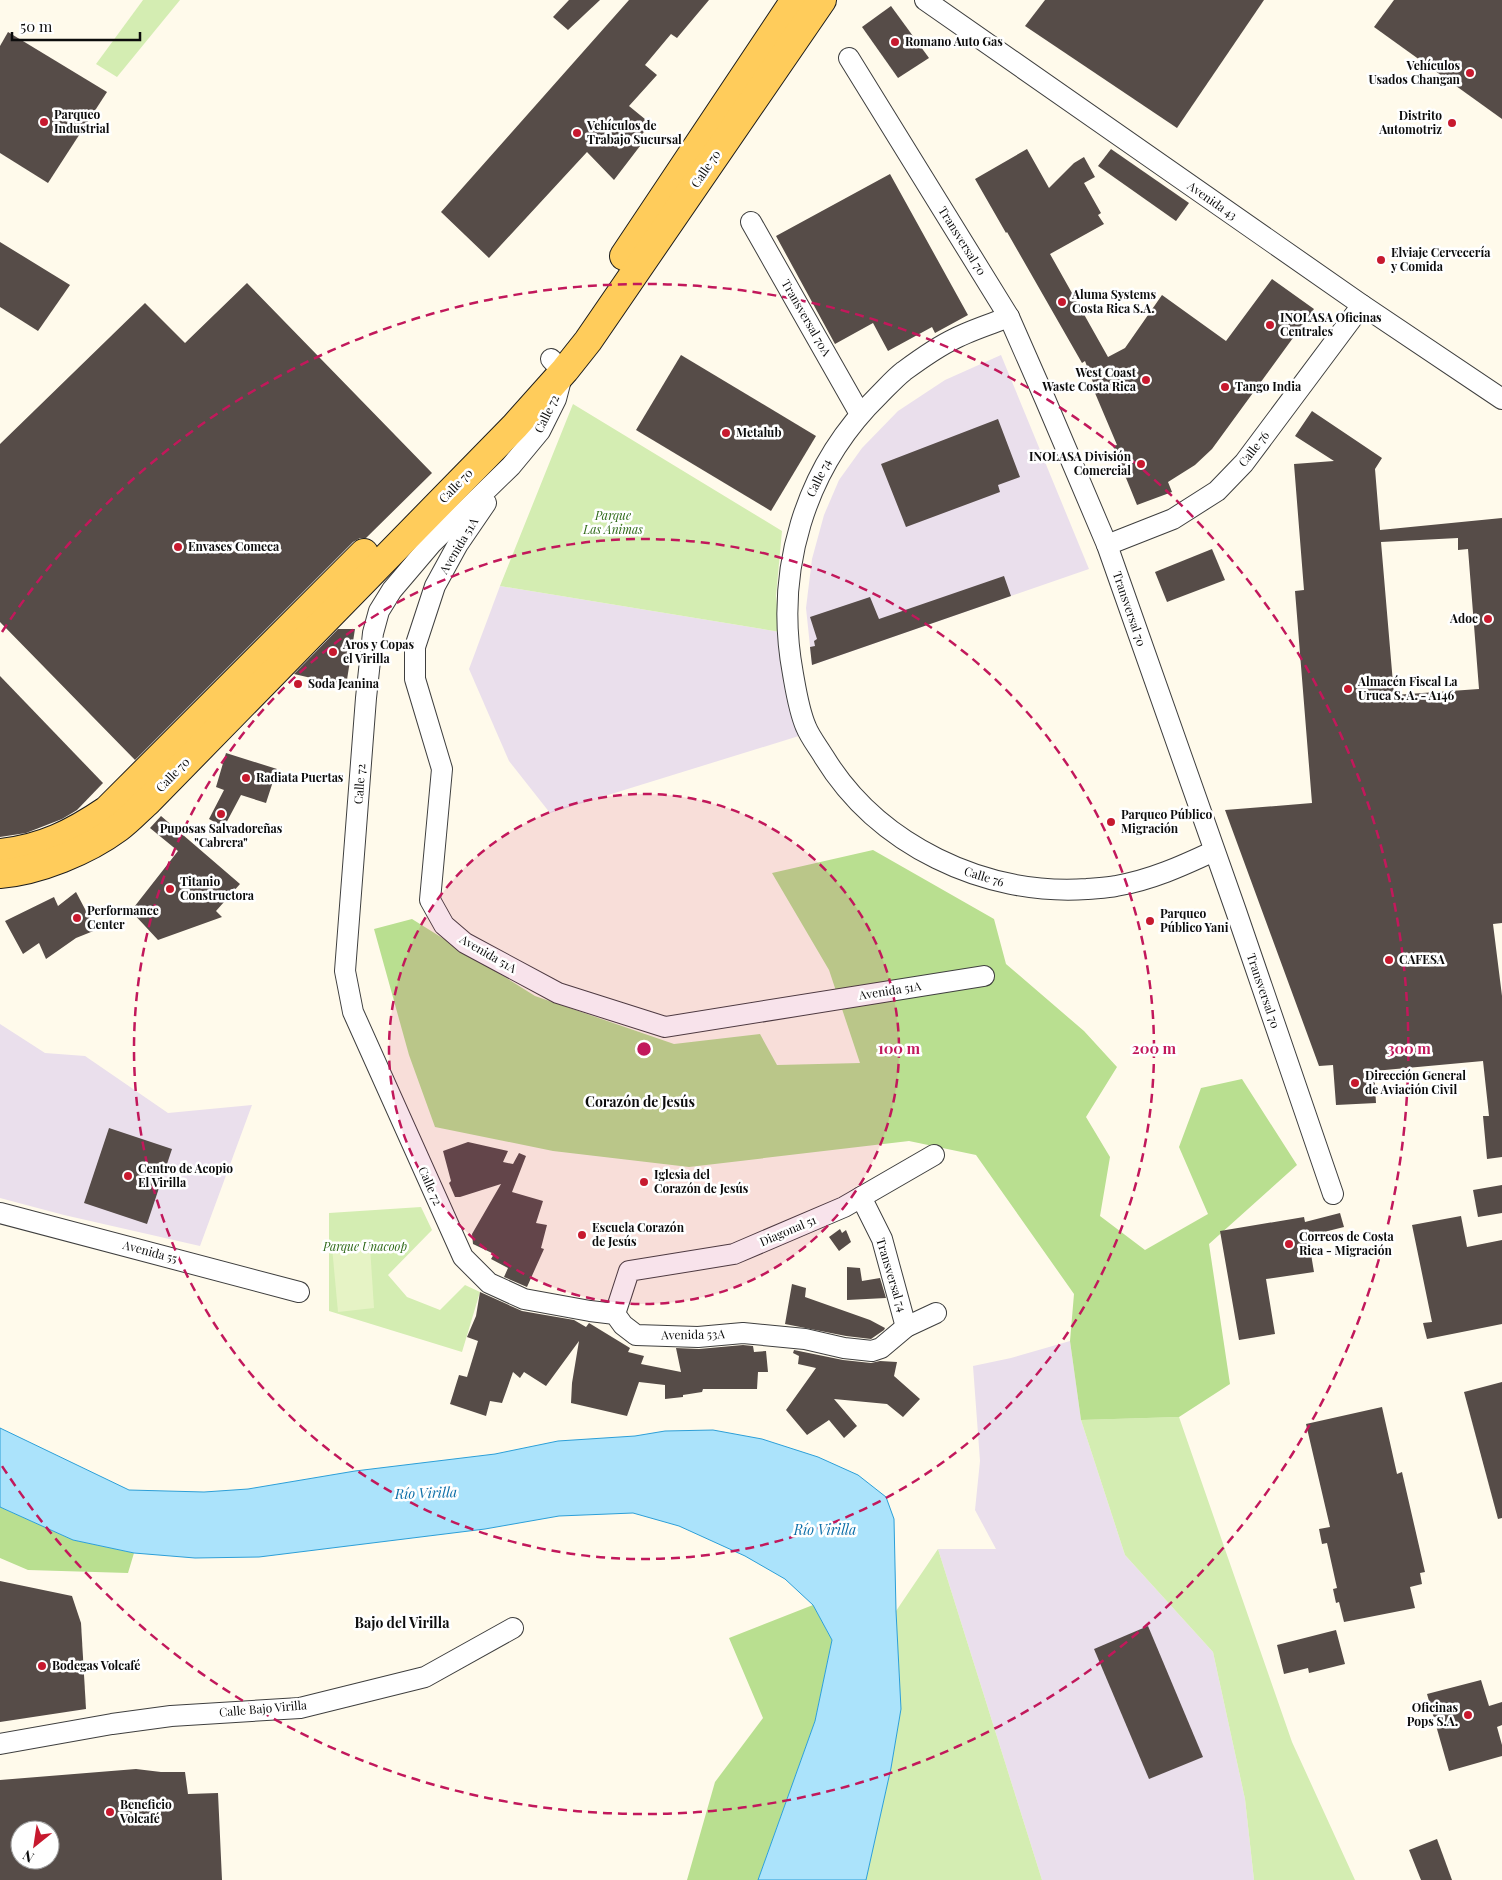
<svg xmlns="http://www.w3.org/2000/svg" width="1502" height="1880" viewBox="0 0 1502 1880" font-family="'Playfair Display',serif">
  <style>
    .industrial { fill: #eadfec }
    .green { fill: #d4edb2 }
    .forest { fill: #b9df90 }
    .pitch { fill: #e6f3c5 }
    .water { fill: #abe3fb; stroke: #2c9fd8 }
    .building { fill: #564c48; fill-rule: evenodd }
    .lines { fill: none; stroke-linecap: round; stroke-linejoin: round }
    .minor-casing { stroke: #3f3f3f; stroke-width: 22 }
    .primary-casing { stroke: #1d1d1d; stroke-width: 30 }
    .minor { stroke: #fff; stroke-width: 20 }
    .primary { stroke: #ffcc5b; stroke-width: 28 }
    .ring { fill: none; stroke: #c2185b; stroke-width: 2.5; stroke-dasharray: 9 6 }
    .poi-dot { fill: #c7192e; stroke: #fff; stroke-width: 2 }
    .labels { text-anchor: middle; stroke-width: 5; stroke-linejoin: round; paint-order: stroke }
    .poi-label { font-size: 12px; font-weight: bold; fill: #0c0c0c; stroke: #fff; text-anchor: start }
    .street-label { font-size: 12px; fill: #0c0c0c; stroke: #fff }
    .park-label { font-size: 12px; font-style: italic; fill: #2e6918; stroke: #fff }
    .neighbourhood-label { font-size: 14px; font-weight: bold; fill: #0c0c0c; stroke: #fff }
    .water-label { font-size: 14px; font-style: italic; fill: #0c6ea8; stroke: #fff }
    .centre { fill: #c2185b; stroke: #fff; stroke-width: 2.5 }
    .ring-label { font-size: 15px; text-anchor: middle; font-weight: bold; fill: #c2185b; stroke: #fff; stroke-width: 5; stroke-linejoin: round; paint-order: stroke }
  </style>
  <rect width="100%" height="100%" fill="#fffaeb"/>
  <g class="industrial">
    <path d="M1001 355 1089 569 812 665 806 608 812 559 824 515 839 480 862 448 898 411 945 380Z"/>
    <path d="M500 586 780 632 802 735 550 813 509 761 469 669Z"/>
    <path d="M0 1024 45 1053 85 1056 168 1113 252 1105 200 1246 64 1215 0 1198Z"/>
    <path d="M1070 1341 1081 1420 1125 1555 1213 1652 1245 1799 1254 1880H1042L938 1549H996L975 1510 980 1461 973 1366 1011 1358Z"/>
  </g>
  <g class="green">
    <path d="M143 0H180L117 77 96 64Z"/>
    <path d="M573 404 782 531 776 596 780 632 500 586Z"/>
    <path d="M421 1207 432 1230 388 1275 407 1297 440 1310 465 1285 480 1292 462 1352 329 1311V1213Z"/>
    <path d="M1179 1417 1292 1742 1355 1880H1254L1245 1799 1213 1652 1125 1555 1081 1420Z"/>
    <path d="M938 1549 1042 1880H866L891 1768 901 1709 896 1611Z"/>
  </g>
  <g class="forest">
    <path d="M873 850 994 919 1006 964 1084 1031 1117 1067 1086 1117 1110 1157 1100 1216 1145 1250 1208 1214 1179 1147 1201 1088 1242 1079 1297 1165 1209 1244 1230 1384 1179 1417 1081 1420 1070 1341 1074 1294 976 1155 909 1141 689 1167 553 1151 435 1127 409 1055 374 929 412 919 535 996 674 1044 760 1034 777 1065 860 1063 829 970 772 873Z"/>
    <path d="M0 1507 73 1540 134 1553 128 1573 28 1570 0 1558Z"/>
    <path d="M813 1605 832 1640 815 1721 758 1880H687L715 1782 763 1718 729 1638Z"/>
  </g>
  <path class="pitch" d="M332 1247H370L374 1308 338 1312Z"/>
  <path class="water" d="M0 1428 129 1490 204 1492 248 1489 355 1471 495 1454 558 1441 635 1436 665 1431 713 1430 762 1439 818 1457 858 1475 886 1497 894 1519 896 1611 901 1709 891 1768 866 1880H758L815 1721 832 1640 813 1605 785 1579 745 1556 679 1526 633 1513 559 1516 485 1529 259 1557 195 1558 134 1553 73 1540 0 1507Z"/>
  <g class="building">
    <path d="M569 0H600L568 30 553 17Z"/>
    <path d="M629 0H709L677 38 671 34 645 65 657 75 629 106 651 124 635 142 640 146 614 180 587 152 489 258 441 212Z"/>
    <path d="M1045 0H1264L1177 128 1025 26Z"/>
    <path d="M1394 0H1502V119L1374 27Z"/>
    <path d="M891 6 929 58 898 78 862 27Z"/>
    <path d="M8 32 107 92 48 183 0 153V46Z"/>
    <path d="M1027 149 1049 188 1074 163 1084 157 1095 177 1084 183 1101 213 1098 215 1104 224 1050 254 1108 357 1125 348 1162 295 1226 341 1272 279 1314 309 1212 449 1195 465 1168 482 1172 492 1137 505 1113 446 1117 445 1095 393H1097L1085 361 1082 363 1007 232 1006 233 975 179Z"/>
    <path d="M1111 149 1189 203 1176 221 1098 166Z"/>
    <path d="M890 174 968 315 935 333 932 327 888 351 873 323 835 344 776 236Z"/>
    <path d="M0 242 70 285 38 331 0 307Z"/>
    <path d="M247 283 432 473 366 538H360L353 542 135 760 0 622V444L145 303 185 343Z"/>
    <path d="M681 355 816 436 771 511 636 430Z"/>
    <path d="M1312 411 1382 458 1375 469 1380 530 1502 518V923L1493 924 1502 996V1157L1487 1159 1483 1116H1489L1483 1061 1374 1071 1376 1103 1336 1105 1333 1065 1319 1066 1225 810 1312 803 1295 591 1304 590 1294 464 1334 461 1295 436ZM1458 538V550L1468 549 1479 689 1394 695 1381 542Z"/>
    <path d="M998 419 1020 477 998 485 1000 492 906 527 881 464Z"/>
    <path d="M1212 549 1225 580 1167 602 1155 572Z"/>
    <path d="M1004 576 1011 596 812 665 810 647 815 646 814 641 817 639 810 617 870 597 879 619Z"/>
    <path d="M338 629H355L346 686 294 674Z"/>
    <path d="M0 676 103 783 77 810 62 819 26 833 0 837Z"/>
    <path d="M226 753 277 769 266 803 241 795 224 827 209 819 224 790 216 787Z"/>
    <path d="M161 816 240 884 216 911 222 917 158 940 131 911 178 851 150 828Z"/>
    <path d="M76 892 96 930 76 938 46 959 39 943 23 954 5 921 54 897 58 906Z"/>
    <path d="M109 1128 172 1149 147 1224 84 1203Z"/>
    <path d="M468 1142 508 1151 503 1162 513 1164 519 1153 526 1156 512 1192 543 1201 536 1223 547 1225 541 1248 544 1249 527 1287 504 1277 508 1268 491 1259 494 1254 473 1244 472 1234 501 1184 460 1197H455L449 1183 451 1181 443 1151Z"/>
    <path d="M1502 1185V1213L1478 1217 1473 1190Z"/>
    <path d="M1340 1213 1344 1227 1308 1236 1314 1272 1266 1279 1275 1334 1239 1340 1220 1231 1304 1217 1305 1222Z"/>
    <path d="M1461 1216 1467 1247 1502 1240V1324L1427 1339 1423 1323 1432 1322 1412 1225Z"/>
    <path d="M840 1229 842 1233 846 1230 851 1242 839 1251 829 1237Z"/>
    <path d="M847 1267 860 1268 862 1281 880 1278 886 1298 847 1300Z"/>
    <path d="M792 1284 806 1288 805 1297 870 1320 885 1328 884 1330 871 1339 846 1336 785 1324Z"/>
    <path d="M480 1292 522 1311 574 1320 586 1327 589 1323 630 1348 628 1352 644 1356 641 1364 681 1372 676 1348 699 1349 743 1345 753 1346 754 1352 766 1351 768 1372H758L757 1389H703L702 1392 683 1395V1397L665 1399V1385L639 1382 627 1416 571 1403 572 1383 579 1341 546 1386 524 1372 520 1378 513 1372 502 1403 490 1401 486 1416 450 1404 459 1375 467 1377 478 1341 467 1337 476 1316Z"/>
    <path d="M794 1350 843 1360 871 1363 880 1361 897 1362 894 1376 920 1399 903 1417 887 1404 834 1399 857 1426 844 1438 829 1420 807 1435 786 1410 816 1368 798 1364 799 1356 793 1353Z"/>
    <path d="M1502 1382V1518L1498 1519 1464 1392Z"/>
    <path d="M1382 1407 1397 1474 1402 1472 1425 1572 1420 1573 1422 1584 1410 1587 1415 1608 1344 1622 1339 1602 1336 1603 1333 1589 1337 1588 1327 1543 1322 1544 1319 1529 1330 1527 1306 1424Z"/>
    <path d="M0 1581 72 1596 81 1623 86 1709 0 1722Z"/>
    <path d="M1148 1626 1203 1757 1149 1779 1094 1649Z"/>
    <path d="M1336 1630 1345 1664 1309 1673 1308 1668 1284 1674 1277 1645Z"/>
    <path d="M1481 1680 1489 1706 1502 1702V1725L1497 1727 1502 1745V1756L1449 1771 1427 1694Z"/>
    <path d="M136 1769 161 1772H185L188 1794 218 1793 222 1880H0V1780ZM20 1830H50V1860H20Z"/>
    <path d="M1437 1839 1452 1880H1421L1409 1850Z"/>
  </g>
  <g class="lines">
    <g class="minor-casing">
      <g id="minor">
        <path d="M925 0 1362 305 1502 399"/>
        <path d="M849 58 1009 317 1045 399 1107 545 1236 911 1333 1194"/>
        <path d="M751 222 860 414"/>
        <path d="M1009 317C991 324 971 330 954 339 937 347 919 360 904 371 895 378 887 387 879 395 804 468 774 572 793 674 796 691 799 711 806 727 810 737 818 747 824 757 878 845 984 896 1087 889 1096 888 1107 888 1116 886 1151 880 1182 866 1214 851"/>
        <path d="M551 359 563 372 556 399 540 431 511 466 432 543 392 590 379 611 373 633 366 698 345 971 353 1012 463 1257 489 1283 524 1299 590 1311 615 1314 623 1325 636 1335 698 1337 743 1333 805 1339 844 1348 872 1351 881 1348 906 1327 936 1313"/>
        <path d="M486 503 458 544 435 586 415 647V679L442 769 430 900 444 925 465 943 558 993 665 1027 984 976"/>
        <path d="M1107 545 1173 519 1217 491 1244 463 1362 305"/>
        <path d="M861 1197 882 1239 906 1327"/>
        <path d="M0 1213 299 1292"/>
        <path d="M615 1314 629 1271 734 1254 844 1207 934 1155"/>
        <path d="M0 1744 112 1724 171 1716 300 1708 425 1677 513 1628"/>
      </g>
    </g>
    <g class="primary-casing">
      <g id="primary">
        <path d="M624 256 795 0"/>
        <path d="M0 853C42 849 73 833 107 810L364 553"/>
        <path d="M0 874C38 871 87 851 118 828 129 820 139 809 149 800L515 426 565 370 588 341 822 0"/>
      </g>
    </g>
    <use href="#minor" class="minor"/>
    <use href="#primary" class="primary"/>
  </g>
  <circle cx="644" cy="1049" r="255" fill="#c2185b" fill-opacity=".12"/>
  <g class="ring">
    <circle cx="644" cy="1049" r="255"/>
    <circle cx="644" cy="1049" r="510"/>
    <path d="M2 632A765 765 0 1 1 2 1466"/>
  </g>
  <g class="poi-dot">
    <circle cx="895" cy="42" r="5"/>
    <circle cx="1470" cy="73" r="5"/>
    <circle cx="44" cy="122" r="5"/>
    <circle cx="1452" cy="123" r="5"/>
    <circle cx="577" cy="133" r="5"/>
    <circle cx="1381" cy="260" r="5"/>
    <circle cx="1062" cy="302" r="5"/>
    <circle cx="1270" cy="325" r="5"/>
    <circle cx="1146" cy="380" r="5"/>
    <circle cx="1225" cy="387" r="5"/>
    <circle cx="726" cy="433" r="5"/>
    <circle cx="1141" cy="464" r="5"/>
    <circle cx="178" cy="547" r="5"/>
    <circle cx="1488" cy="619" r="5"/>
    <circle cx="333" cy="652" r="5"/>
    <circle cx="298" cy="684" r="5"/>
    <circle cx="1348" cy="689" r="5"/>
    <circle cx="246" cy="778" r="5"/>
    <circle cx="221" cy="814" r="5"/>
    <circle cx="1111" cy="822" r="5"/>
    <circle cx="170" cy="889" r="5"/>
    <circle cx="77" cy="918" r="5"/>
    <circle cx="1150" cy="921" r="5"/>
    <circle cx="1389" cy="960" r="5"/>
    <circle cx="1355" cy="1083" r="5"/>
    <circle cx="128" cy="1176" r="5"/>
    <circle cx="644" cy="1182" r="5"/>
    <circle cx="582" cy="1235" r="5"/>
    <circle cx="1289" cy="1244" r="5"/>
    <circle cx="42" cy="1666" r="5"/>
    <circle cx="1468" cy="1715" r="5"/>
    <circle cx="110" cy="1812" r="5"/>
  </g>
  <g class="labels">
    <g class="poi-label">
      <text x="905" y="46">Romano Auto Gas</text>
      <text x="1460" y="70" text-anchor="end">Vehículos<tspan x="1460" dy="14">Usados Changan</tspan></text>
      <text x="54" y="119">Parqueo<tspan x="54" dy="14">Industrial</tspan></text>
      <text x="1442" y="120" text-anchor="end">Distrito<tspan x="1442" dy="14">Automotriz</tspan></text>
      <text x="587" y="130">Vehículos de<tspan x="587" dy="14">Trabajo Sucursal</tspan></text>
      <text x="1391" y="257">Elviaje Cervecería<tspan x="1391" dy="14">y Comida</tspan></text>
      <text x="1072" y="299">Aluma Systems<tspan x="1072" dy="14">Costa Rica S.A.</tspan></text>
      <text x="1280" y="322">INOLASA Oficinas<tspan x="1280" dy="14">Centrales</tspan></text>
      <text x="1136" y="377" text-anchor="end">West Coast<tspan x="1136" dy="14">Waste Costa Rica</tspan></text>
      <text x="1235" y="391">Tango India</text>
      <text x="736" y="437">Metalub</text>
      <text x="1131" y="461" text-anchor="end">INOLASA División<tspan x="1131" dy="14">Comercial</tspan></text>
      <text x="188" y="551">Envases Comeca</text>
      <text x="1478" y="623" text-anchor="end">Adoc</text>
      <text x="343" y="649">Aros y Copas<tspan x="343" dy="14">el Virilla</tspan></text>
      <text x="1358" y="686">Almacén Fiscal La<tspan x="1358" dy="14">Uruca S. A. - A146</tspan></text>
      <text x="308" y="688">Soda Jeanina</text>
      <text x="256" y="782">Radiata Puertas</text>
      <text x="1121" y="819">Parqueo Público<tspan x="1121" dy="14">Migración</tspan></text>
      <text x="221" y="833" text-anchor="middle">Puposas Salvadoreñas<tspan x="221" dy="14">"Cabrera"</tspan></text>
      <text x="180" y="886">Titanio<tspan x="180" dy="14">Constructora</tspan></text>
      <text x="87" y="915">Performance<tspan x="87" dy="14">Center</tspan></text>
      <text x="1160" y="918">Parqueo<tspan x="1160" dy="14">Público Yani</tspan></text>
      <text x="1399" y="964">CAFESA</text>
      <text x="1365" y="1080">Dirección General<tspan x="1365" dy="14">de Aviación Civil</tspan></text>
      <text x="138" y="1173">Centro de Acopio<tspan x="138" dy="14">El Virilla</tspan></text>
      <text x="654" y="1179">Iglesia del<tspan x="654" dy="14">Corazón de Jesús</tspan></text>
      <text x="592" y="1232">Escuela Corazón<tspan x="592" dy="14">de Jesús</tspan></text>
      <text x="1299" y="1241">Correos de Costa<tspan x="1299" dy="14">Rica - Migración</tspan></text>
      <text x="52" y="1670">Bodegas Volcafé</text>
      <text x="1458" y="1712" text-anchor="end">Oficinas<tspan x="1458" dy="14">Pops S.A.</tspan></text>
      <text x="120" y="1809">Beneficio<tspan x="120" dy="14">Volcafé</tspan></text>
    </g>
    <g class="street-label">
      <text transform="translate(706 169) rotate(-56)" y="4">Calle 70</text>
      <text transform="translate(1212 201) rotate(35)" y="4">Avenida 43</text>
      <text transform="translate(962 241) rotate(58)" y="4">Transversal 70</text>
      <text transform="translate(806 318) rotate(60)" y="4">Transversal 70A</text>
      <text transform="translate(547 414) rotate(-64)" y="4">Calle 72</text>
      <text transform="translate(1254 449) rotate(-52)" y="4">Calle 76</text>
      <text transform="translate(819 478) rotate(-64)" y="4">Calle 74</text>
      <text transform="translate(456 486) rotate(-46)" y="4">Calle 70</text>
      <text transform="translate(459 546) rotate(-59)" y="4">Avenida 51A</text>
      <text transform="translate(1129 609) rotate(71)" y="4">Transversal 70</text>
      <text transform="translate(173 775) rotate(-46)" y="4">Calle 70</text>
      <text transform="translate(360 784) rotate(-86)" y="4">Calle 72</text>
      <text transform="translate(984 877) rotate(17)" y="4">Calle 76</text>
      <text transform="translate(488 954) rotate(30)" y="4">Avenida 51A</text>
      <text transform="translate(890 991) rotate(-9)" y="4">Avenida 51A</text>
      <text transform="translate(1263 991) rotate(71)" y="4">Transversal 70</text>
      <text transform="translate(430 1186) rotate(66)" y="4">Calle 72</text>
      <text transform="translate(788 1231) rotate(-23)" y="4">Diagonal 51</text>
      <text transform="translate(150 1252) rotate(15)" y="4">Avenida 55</text>
      <text transform="translate(891 1275) rotate(73)" y="4">Transversal 74</text>
      <text transform="translate(693 1335) rotate(-1)" y="4">Avenida 53A</text>
      <text transform="translate(263 1709) rotate(-5)" y="4">Calle Bajo Virilla</text>
    </g>
    <g class="park-label">
      <text x="613" y="520">Parque<tspan x="613" dy="14">Las Ánimas</tspan></text>
      <text x="365" y="1251">Parque Unacoop</text>
    </g>
    <g class="neighbourhood-label">
      <text x="640" y="1107">Corazón de Jesús</text>
      <text x="402" y="1628">Bajo del Virilla</text>
    </g>
    <g class="water-label">
      <text transform="translate(426 1493) rotate(-2)" y="5">Río Virilla</text>
      <text x="825" y="1535">Río Virilla</text>
    </g>
  </g>
  <circle cx="644" cy="1049" r="8" class="centre"/>
  <g class="ring-label">
    <text x="899" y="1054">100 m</text>
    <text x="1154" y="1054">200 m</text>
    <text x="1409" y="1054">300 m</text>
  </g>
  <g transform="translate(35 1845) rotate(210)"><circle r="24" fill="#ffffff" stroke="#9e9e9e"/>
  <path d="M0-4L9 19L0 12L-9 19Z" fill="#c7192e"/>
  <text y="-8" font-size="14" font-weight="bold" text-anchor="middle" fill="#0c0c0c">N</text>
  </g>
  <path d="M12 32v8h128v-8" fill="none" stroke="#0c0c0c" stroke-width="2.5"/>
  <text x="20" y="32" font-size="15" fill="#0c0c0c" stroke="#ffffff" stroke-width="4" paint-order="stroke">50 m</text>
</svg>
